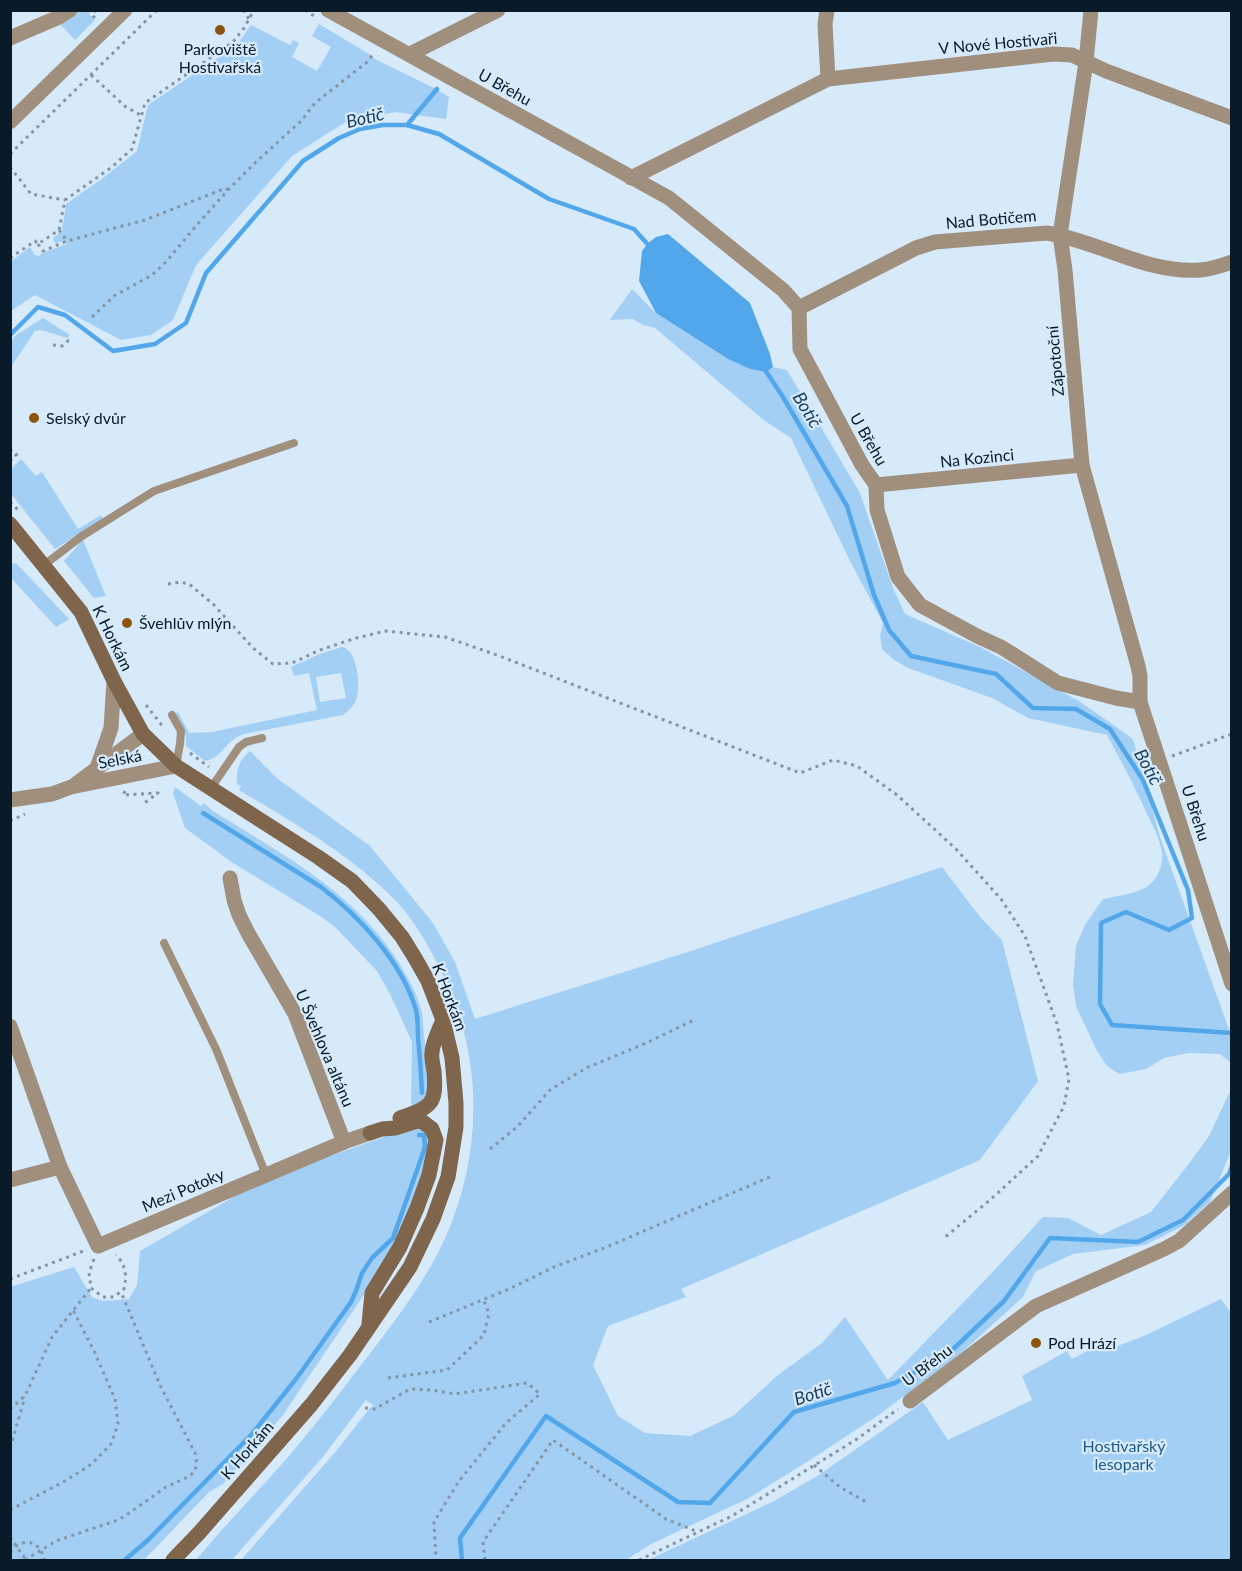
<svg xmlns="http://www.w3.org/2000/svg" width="1242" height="1571" viewBox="0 0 1242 1571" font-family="Lato,sans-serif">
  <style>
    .green { fill: #a3cff5; fill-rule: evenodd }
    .water { fill: #52a7ea }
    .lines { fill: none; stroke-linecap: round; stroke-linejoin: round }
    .stream { stroke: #52a7ea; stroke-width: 4.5 }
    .path { stroke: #8496a6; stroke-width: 3; stroke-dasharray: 3 4.5; stroke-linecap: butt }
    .lane { stroke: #a18f7e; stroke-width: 8 }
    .street { stroke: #a18f7e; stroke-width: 15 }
    .secondary { stroke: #7f654c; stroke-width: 15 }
    .poi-dot { fill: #8d540b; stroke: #d7eafa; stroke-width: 2 }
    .labels { text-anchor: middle; stroke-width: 4.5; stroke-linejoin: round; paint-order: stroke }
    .street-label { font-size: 16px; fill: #091a28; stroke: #d7eafa }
    .poi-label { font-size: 16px; fill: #091a28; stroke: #d7eafa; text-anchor: start }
    .park-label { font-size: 16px; fill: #1d5a86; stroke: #d7eafa }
    .water-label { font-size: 18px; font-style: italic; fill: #173b56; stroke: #d7eafa }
  </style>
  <rect width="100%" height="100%" fill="#d7eafa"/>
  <g class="green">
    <path d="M80 10 92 11 89 14 95 20 75 40 58 22Z"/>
    <path d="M319 24 369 54 375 59 436 89 449 97 446 119 395 112 344 123 292 156 196 265 173 320 151 335 121 340 35 295 11 311V261L30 247 35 255 39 256 42 253 67 244 65 241 55 243 53 238 62 231 66 204 103 178 137 151 148 105 237 45 251 25 290 45 293 40 299 43 292 57 317 71 331 47 312 36Z"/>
    <path d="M632 289 656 313 728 359 750 369 766 372 773 367 787 370 860 493 893 588 905 614 980 647 1079 701 1133 739 1160 837 1231 1035V1063L1220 1054 1188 1053 1164 1058 1146 1069 1119 1074 1107 1066 1097 1051 1076 1006 1073 985 1076 945 1086 923 1103 899C1117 896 1136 894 1148 886 1158 879 1163 865 1162 853 1160 839 1153 826 1147 814 1135 787 1121 761 1107 735L1028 718 992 698 908 668 894 660 882 649 880 636 883 623 851 563 791 438 765 421 655 328 643 325 633 319 610 320Z"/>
    <path d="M43 318 70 335 67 338 41 330 35 331 11 367V342L15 336Z"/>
    <path d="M21 459 36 476 42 472 78 529 101 515 103 519 55 549 11 494V469Z"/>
    <path d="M83 540 106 596 94 598 64 561Z"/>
    <path d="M16 563 69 619 56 627 11 578V564Z"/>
    <path d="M342 647C358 650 361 687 356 700 353 707 348 711 343 715L244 734C224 741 223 758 205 761L186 746V736L176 713 178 712 189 733 212 732 317 710 309 673 294 676 291 667 322 653ZM341 673 346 698 320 702 316 677Z"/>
    <path d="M250 751 278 779 370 846 433 923 455 962 475 1019 691 951 942 867 980 917 1002 940 1038 1081 980 1160 681 1289 686 1297 608 1326 593 1365 618 1416 645 1433 690 1436 733 1416 777 1376 822 1343 845 1317 888 1380 989 1276 1043 1217 1068 1218 1101 1235 1151 1212 1191 1161 1209 1136 1231 1089V1151L1210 1202 1183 1226 1145 1245 1073 1254 1036 1271 1023 1297 960 1354 880 1414 810 1460 747 1499 651 1544 626 1560H241L337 1450 370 1408 374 1406 366 1400 322 1458 232 1560H196C226 1524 258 1491 289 1456 314 1426 338 1396 361 1365 392 1325 425 1283 446 1236 477 1166 483 1083 457 1010 443 972 422 927 393 898 348 853 293 823 239 790L241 786 237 784C236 770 239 760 250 751Z"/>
    <path d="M175 787 201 806 204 803 213 811C283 855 354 891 399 963 406 975 415 989 419 1003 423 1013 423 1024 424 1035 426 1053 428 1071 430 1089L424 1101 411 1108 412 1042 391 996 377 971 335 927 320 916 233 863 185 828 173 793Z"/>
    <path d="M418 1126 431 1137 426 1168 388 1259 283 1415 223 1484 209 1492 144 1560H11L10 1287 74 1267 92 1297 103 1301 129 1299 137 1285 140 1251 251 1187 285 1172 412 1127Z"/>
    <path d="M1221 1299 1232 1314 1231 1560H648L774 1501 819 1475 923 1402 948 1440 1032 1400 1022 1376 1067 1351 1072 1359 1101 1344 1104 1351 1144 1336Z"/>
  </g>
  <path class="water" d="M668 234 750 303 770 354 773 367 766 372 750 369 728 359 656 313 639 281 642 251 647 244 656 237Z"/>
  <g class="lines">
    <g class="stream">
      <path d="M407 125 437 89"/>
      <path d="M10 335 38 307 65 315 113 351 155 344 186 323 206 273 303 161 339 138 360 129 383 125H407L439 134 549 199 634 229 651 248"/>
      <path d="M763 367 783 397 847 506 874 595 889 630 911 656 996 674 1033 708 1076 709 1110 729 1143 780 1188 890 1192 918 1169 930 1126 912 1101 923 1100 1004 1112 1025 1232 1033"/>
      <path d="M203 813 321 887C360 917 402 962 416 1010 418 1019 418 1029 418 1038 420 1056 421 1075 422 1093"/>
      <path d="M125 1560 148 1540 252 1434 296 1379 351 1302 356 1291 362 1273 372 1258 393 1238 422 1156 425 1146 424 1135H419"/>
      <path d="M462 1560 460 1538 546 1416 678 1502 710 1503 794 1412 895 1383 949 1353 1004 1301 1050 1238 1138 1242 1183 1220 1229 1174 1232 1166"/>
    </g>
    <g class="path">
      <path d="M96 10 92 15 96 19"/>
      <path d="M243 10 249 19"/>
      <path d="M305 10 314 16"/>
      <path d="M91 75 126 107 142 116"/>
      <path d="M10 154 157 10"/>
      <path d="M10 167 31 194 65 200"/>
      <path d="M59 230 67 241"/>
      <path d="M38 244 43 251 67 241 145 220 226 188 228 190"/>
      <path d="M10 258 35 241 38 244 59 230 65 200 112 167 132 149 145 103 233 42 244 28 254 10"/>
      <path d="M92 317 114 296 152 275 166 262 195 227 228 190 256 162 301 121 315 103 367 62 374 53"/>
      <path d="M53 345 62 346 69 340"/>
      <path d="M10 449 16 456"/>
      <path d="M10 461 18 453"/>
      <path d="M10 502 18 510"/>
      <path d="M168 584 180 582 189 584 214 605 253 648 273 664 292 663 320 650 356 638 386 631 445 637 497 655 800 773 833 760 857 766 897 795 956 849 1001 899 1025 936 1057 1024 1069 1079 1064 1106 1038 1156 990 1200 944 1238"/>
      <path d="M146 705 164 728"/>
      <path d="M190 753 209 767"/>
      <path d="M1172 756 1232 734"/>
      <path d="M125 791 123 795 158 793 143 804"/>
      <path d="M10 821 25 814"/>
      <path d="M490 1149 517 1127 550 1090 586 1068 644 1044 694 1020"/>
      <path d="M94 1259 89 1273 91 1288 103 1297H114L124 1289C127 1276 126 1265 116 1255"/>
      <path d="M10 1279 86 1250"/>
      <path d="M429 1322 509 1289 554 1267 609 1246 772 1176"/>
      <path d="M388 1378 447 1370 484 1335 489 1313 483 1299"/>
      <path d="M365 1408 375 1409 410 1389 432 1390 455 1394 527 1383 540 1394 506 1423 459 1481 434 1522 436 1560"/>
      <path d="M10 1409 25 1396 52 1337 91 1288"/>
      <path d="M10 1448 25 1397"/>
      <path d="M814 1465 840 1487 868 1503"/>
      <path d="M10 1510 65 1481 92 1464 111 1444 118 1424 115 1399 94 1351 73 1310"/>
      <path d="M10 1529V1532"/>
      <path d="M10 1537 26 1560"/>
      <path d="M10 1552C23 1536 41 1541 44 1560"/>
      <path d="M25 1560 56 1541 115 1521 125 1516 166 1487 190 1476 194 1472 197 1464 195 1453 160 1385 121 1292"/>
      <path d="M485 1560 483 1542 553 1440 666 1519 698 1532"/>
      <path d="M639 1560 732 1516 857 1439 898 1409"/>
      <path d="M1230 1560 1232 1558"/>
    </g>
    <g class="lane">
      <path d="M44 565 82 536 154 491 294 443"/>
      <path d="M172 715 181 731 180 744 176 766"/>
      <path d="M211 788 239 747 246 742 262 738"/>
      <path d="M164 943 216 1049 266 1175"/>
    </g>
    <g class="street">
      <path d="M328 10 669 198 783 290 799 308 800 349 862 465 876 485 877 510 898 577 920 605 977 636 1001 647 1058 683 1116 698 1140 702"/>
      <path d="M827 10 825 24 828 79"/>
      <path d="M1091 10 1086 62 1060 235 1065 270 1082 465 1138 666 1140 676V702L1232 984"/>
      <path d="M10 38 59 17 70 10"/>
      <path d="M410 54 498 10"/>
      <path d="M10 122 125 10"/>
      <path d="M631 178 828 79 1053 54 1072 55 1106 71 1232 118"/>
      <path d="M799 308 916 248 935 242 1047 233C1098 241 1147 274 1200 270 1211 269 1221 266 1232 262"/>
      <path d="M876 485 1082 465"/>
      <path d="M97 768 111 728 114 681"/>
      <path d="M76 784 143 734"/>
      <path d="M10 800 52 794 71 787 176 766"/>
      <path d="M230 878 234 900 239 915 248 933 295 1014 344 1142"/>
      <path d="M10 1026 60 1167 98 1246 344 1142 370 1133"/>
      <path d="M10 1180 60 1167"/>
      <path d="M910 1401 1036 1306 1164 1249 1179 1241 1232 1193"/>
    </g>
    <g class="secondary">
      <path d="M10 524 81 612 114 681 143 734 176 766 318 857 352 881 379 909 402 937 415 958 428 981 443 1020 452 1058 456 1103V1127L448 1177 433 1219 410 1267 350 1355 311 1405 199 1533 173 1560"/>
      <path d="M400 1118C431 1107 437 1105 434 1071 433 1065 431 1058 432 1052 433 1041 439 1030 443 1020"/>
      <path d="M369 1324 372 1293 400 1247 417 1208 429 1175 436 1140 432 1129 423 1122 417 1121 395 1128 382 1129 370 1133"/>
    </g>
  </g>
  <g class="poi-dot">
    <circle cx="220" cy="30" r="6"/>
    <circle cx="34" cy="418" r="6"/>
    <circle cx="127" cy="623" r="6"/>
    <circle cx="1036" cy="1343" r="6"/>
  </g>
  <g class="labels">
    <g class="street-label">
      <text transform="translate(998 43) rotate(-5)" y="6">V Nové Hostivaři</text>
      <text transform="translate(505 87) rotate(29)" y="6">U Břehu</text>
      <text transform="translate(991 219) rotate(-5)" y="6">Nad Botičem</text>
      <text transform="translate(1055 361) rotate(-95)" y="6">Zápotoční</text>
      <text transform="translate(869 439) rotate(60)" y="6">U Břehu</text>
      <text transform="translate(977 458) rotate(-6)" y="6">Na Kozinci</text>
      <text transform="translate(113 638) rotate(64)" y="6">K Horkám</text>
      <text transform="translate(120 759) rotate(-11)" y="6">Selská</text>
      <text transform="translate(1196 813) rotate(72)" y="6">U Břehu</text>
      <text transform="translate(450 997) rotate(69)" y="6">K Horkám</text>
      <text transform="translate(325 1048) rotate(67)" y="6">U Švehlova altánu</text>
      <text transform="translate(183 1190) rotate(-23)" y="6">Mezi Potoky</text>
      <text transform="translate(927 1365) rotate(-37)" y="6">U Břehu</text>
      <text transform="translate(247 1450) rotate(-49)" y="6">K Horkám</text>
    </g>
    <g class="poi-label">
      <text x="220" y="55" text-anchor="middle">Parkoviště<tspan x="220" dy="18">Hostivařská</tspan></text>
      <text x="46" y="424">Selský dvůr</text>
      <text x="139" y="629">Švehlův mlýn</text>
      <text x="1048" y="1349">Pod Hrází</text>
    </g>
    <g class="park-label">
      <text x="1124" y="1452">Hostivařský<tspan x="1124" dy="18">lesopark</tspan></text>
    </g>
    <g class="water-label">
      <text transform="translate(365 118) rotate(-13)" y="6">Botič</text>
      <text transform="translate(807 410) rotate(59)" y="6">Botič</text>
      <text transform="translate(1148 767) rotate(61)" y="6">Botič</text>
      <text transform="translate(813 1394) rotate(-18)" y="6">Botič</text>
    </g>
  </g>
  <rect width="1242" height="1571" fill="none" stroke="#091a28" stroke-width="24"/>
</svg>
